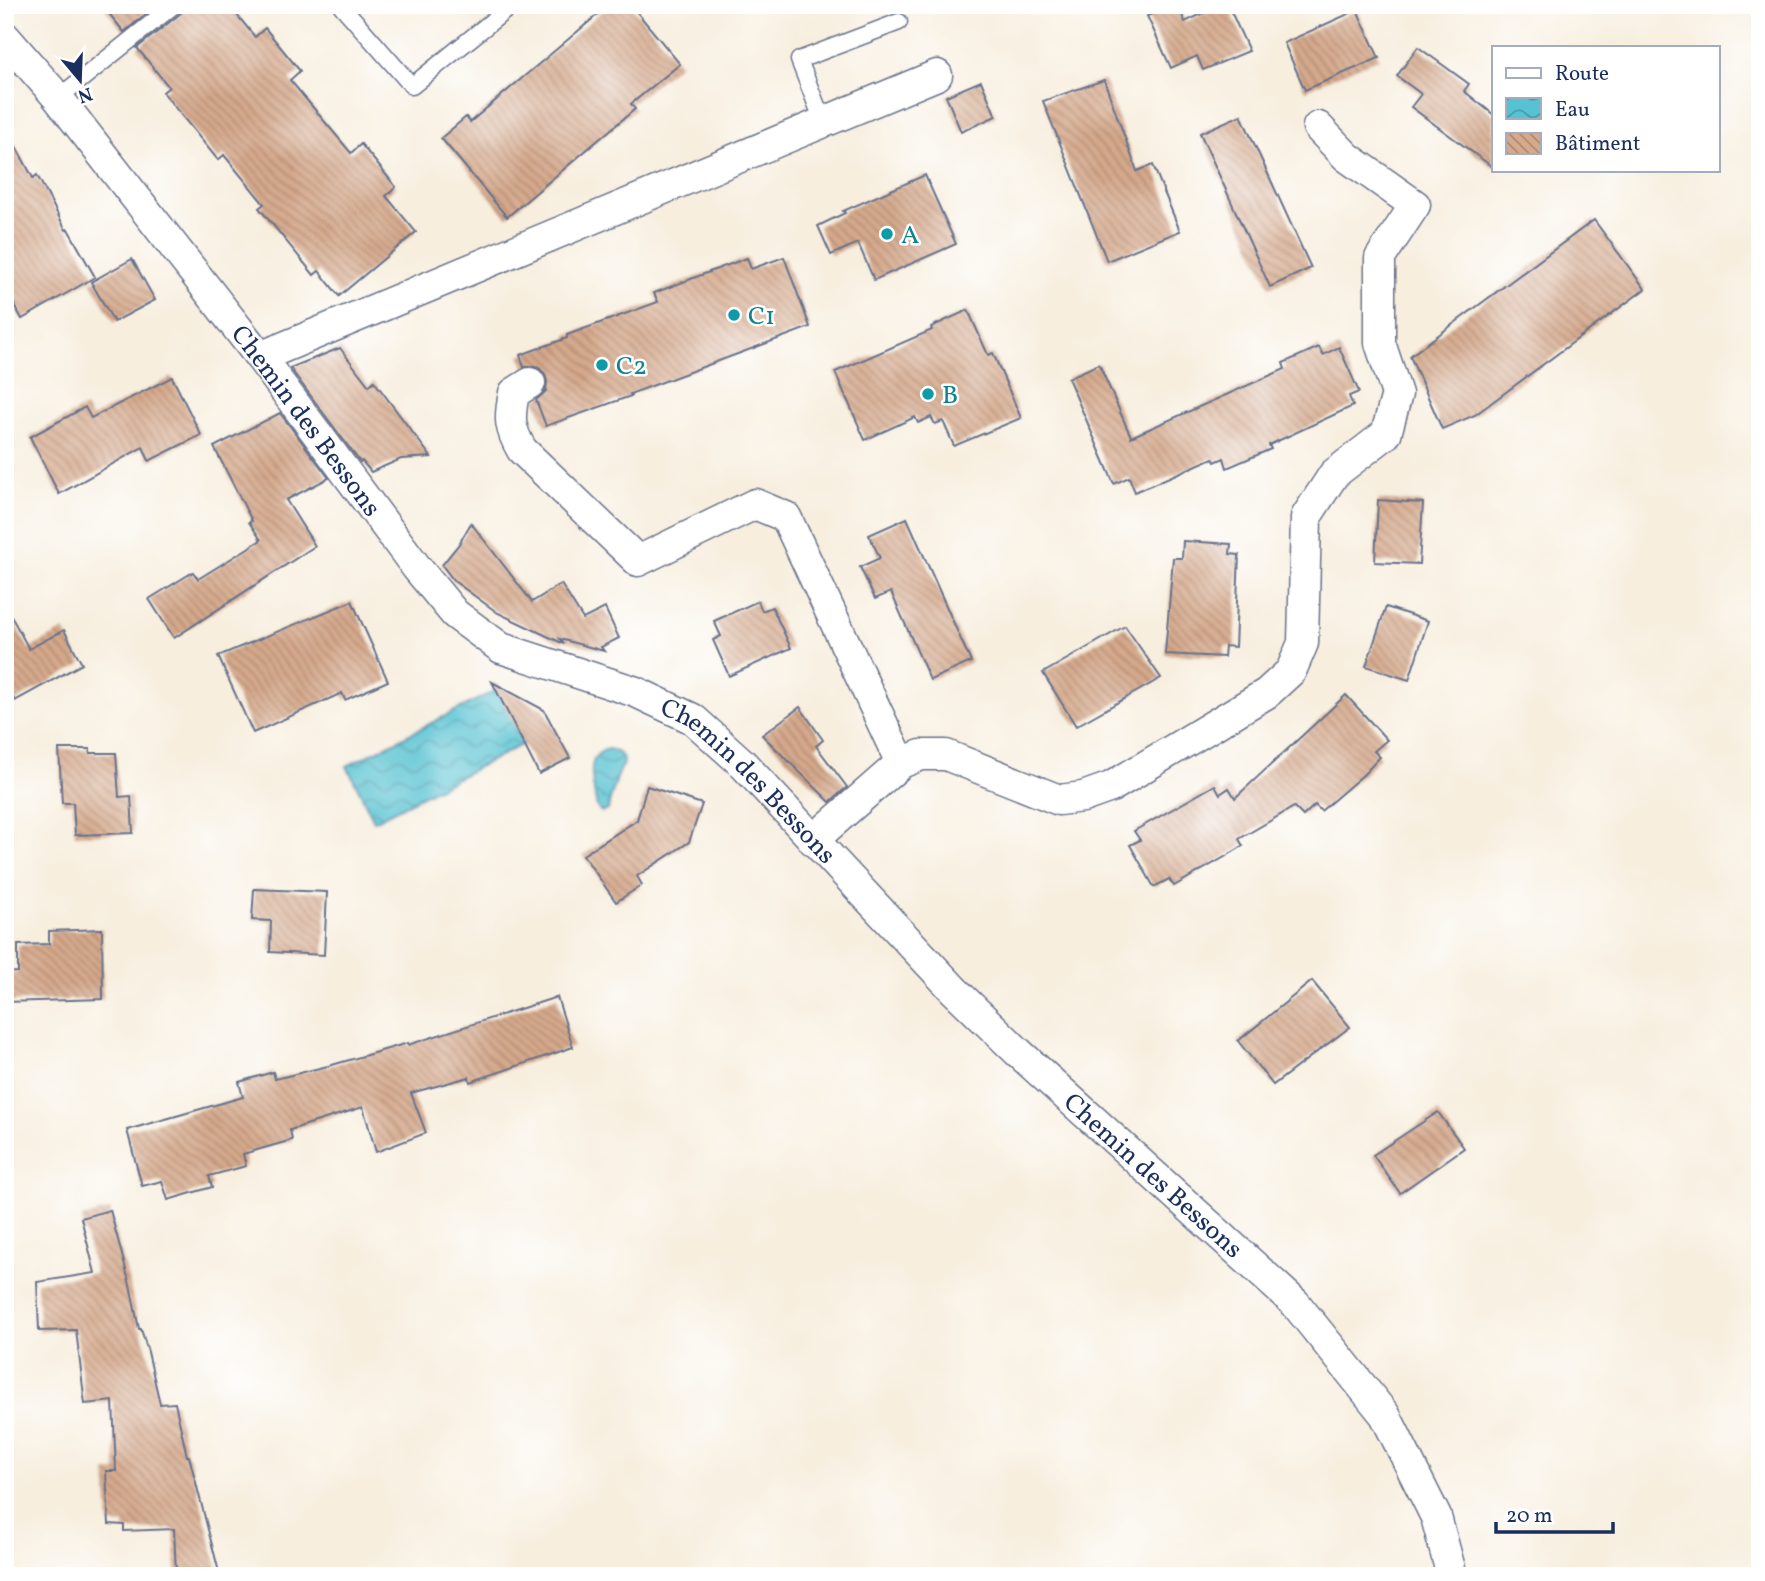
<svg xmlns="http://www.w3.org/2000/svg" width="1765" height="1581" viewBox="0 0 1765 1581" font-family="Vollkorn,serif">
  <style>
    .water { fill: url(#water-waves); stroke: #397898; stroke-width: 2 }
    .building { fill: url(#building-back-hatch) }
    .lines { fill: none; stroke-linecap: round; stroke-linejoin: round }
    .lane-casing { stroke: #68728b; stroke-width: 19 }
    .street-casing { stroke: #68728b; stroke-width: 33 }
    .lane { stroke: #fff; stroke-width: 16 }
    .street { stroke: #fff; stroke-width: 30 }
    .culture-dot { fill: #0f9aa8; stroke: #fff; stroke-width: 2.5 }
    .labels { text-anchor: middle; stroke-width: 5; stroke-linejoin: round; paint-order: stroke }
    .culture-label { font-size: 26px; fill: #0d838f; stroke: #fff; text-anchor: start }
    .street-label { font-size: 26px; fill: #1b2f5e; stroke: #fff }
  </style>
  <defs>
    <pattern id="water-waves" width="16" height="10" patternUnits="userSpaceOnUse" patternTransform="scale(1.75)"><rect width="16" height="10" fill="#57c2d1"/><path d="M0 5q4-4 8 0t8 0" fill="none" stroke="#479ead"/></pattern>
    <pattern id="building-back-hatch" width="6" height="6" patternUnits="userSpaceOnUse" patternTransform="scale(1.75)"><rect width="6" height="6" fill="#d6a98b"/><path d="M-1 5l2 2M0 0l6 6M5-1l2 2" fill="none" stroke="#ad8a75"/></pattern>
  </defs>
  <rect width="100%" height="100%" fill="#fff"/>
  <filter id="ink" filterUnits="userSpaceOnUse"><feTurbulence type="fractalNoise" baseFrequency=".0143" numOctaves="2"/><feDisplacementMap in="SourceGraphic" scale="14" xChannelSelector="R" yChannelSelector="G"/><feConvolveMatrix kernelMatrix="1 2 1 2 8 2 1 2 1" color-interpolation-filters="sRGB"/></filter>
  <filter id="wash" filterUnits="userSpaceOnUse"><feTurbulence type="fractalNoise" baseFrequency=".00686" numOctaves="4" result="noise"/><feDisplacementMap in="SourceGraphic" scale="28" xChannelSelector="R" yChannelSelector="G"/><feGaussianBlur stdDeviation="1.57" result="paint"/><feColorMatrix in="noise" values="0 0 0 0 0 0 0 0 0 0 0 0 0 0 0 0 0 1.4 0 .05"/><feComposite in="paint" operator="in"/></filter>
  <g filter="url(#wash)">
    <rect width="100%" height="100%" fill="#f7eede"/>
    <g class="water">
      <path d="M498 689 517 727 515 729 523 744 374 821 347 766Z"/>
      <path d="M609 749C633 756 620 767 616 781 613 791 609 800 608 810L602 812C595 808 597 805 595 797 592 779 585 754 609 749Z"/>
    </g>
    <g id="blocks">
      <g class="building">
        <path d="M102 5H157L124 32Z"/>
        <path d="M184 5H229L255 37 265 28 300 71 290 80 351 153 361 144 396 187 386 196 416 232 339 296 319 271 314 275 259 208 264 204 224 155 218 160 177 110 163 92 169 87 137 48 181 13Z"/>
        <path d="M609 5H631L680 64 631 104 635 109 507 217 441 138 466 117 470 122Z"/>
        <path d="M1172 5H1178L1185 22 1221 5H1228L1249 51 1203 70 1197 56 1171 68 1147 16Z"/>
        <path d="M1357 10 1379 58 1305 90 1284 43Z"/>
        <path d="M1418 47 1469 84 1464 91 1494 115V168L1411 107 1421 94 1397 76Z"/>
        <path d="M1104 80 1137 171 1153 165 1180 231 1107 261 1043 101Z"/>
        <path d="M981 81 996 116 961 132 946 96Z"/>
        <path d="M1241 115 1311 268 1270 287 1200 133Z"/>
        <path d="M5 126 33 178 37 175 66 230 68 229 95 277 22 319 5 288Z"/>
        <path d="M925 175 956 244 874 280 858 243 831 255 818 226 845 213 843 211Z"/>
        <path d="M1594 220 1645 289 1475 415 1442 429 1410 356Z"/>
        <path d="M784 257 810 327 630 394 631 396 546 426 536 400 546 391 547 382 545 374 538 367H524L520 355 567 338V335L658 302 654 293 717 269 747 258 751 269Z"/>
        <path d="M132 259 155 300 114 322 91 282Z"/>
        <path d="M968 310 988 355 993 353 1021 418 954 446 943 421 935 424 931 417 918 423 915 417 865 440 835 372 932 330 931 327Z"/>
        <path d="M1319 347 1323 355 1339 347 1359 392 1349 396 1353 406 1269 445 1271 449 1227 468 1224 458 1215 462 1213 458 1135 492 1129 477 1114 484 1068 378 1099 364 1131 437 1285 369 1283 363Z"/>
        <path d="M340 348 369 386 374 381 431 457 401 459 371 472 362 461 360 462 290 368Z"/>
        <path d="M172 377 201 435 149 461 143 447 59 494 30 437 85 407 91 418Z"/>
        <path d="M280 413 329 478 286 500 315 546 174 638 149 599 193 572 198 579 261 540 249 522 252 521 214 447Z"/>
        <path d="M1378 500 1423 503 1419 564 1375 562Z"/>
        <path d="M907 518 971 662 930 680 891 592 875 599 860 567 880 558 869 535Z"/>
        <path d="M471 523 532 602 561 584 583 619 605 608 619 638 601 647 604 651 560 639 564 644 498 613 454 581 442 565 459 544Z"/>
        <path d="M1183 541 1231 544 1230 554 1239 555 1235 647 1225 646 1224 657 1165 654 1173 558H1182Z"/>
        <path d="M352 601 388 681 345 700 342 693 253 733 218 656Z"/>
        <path d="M758 601 762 611 772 607 791 648 729 676 713 640 721 636 714 621Z"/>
        <path d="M5 605 29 649 64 630 82 664 15 701 5 683Z"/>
        <path d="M1386 607 1428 621 1409 680 1366 666Z"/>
        <path d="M1125 626 1161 678 1076 726 1043 673Z"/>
        <path d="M492 682 544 710 570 758 539 774Z"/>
        <path d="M1346 695 1387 740 1374 751 1380 757 1364 774 1321 811 1315 805 1303 816 1294 807 1239 839 1243 846 1223 858 1174 886 1169 879 1154 887 1130 845 1140 840 1134 831 1215 785 1220 794 1229 788 1235 798Z"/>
        <path d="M800 707 823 740 816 746 847 787 830 802 762 735Z"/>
        <path d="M59 749H90V753H116L119 797 131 796 133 833 75 835 73 803H62Z"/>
        <path d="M647 786 702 804 689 842 637 876 642 885 616 902 583 855 637 820Z"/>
        <path d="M254 889 327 892 324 955 270 952 271 921 252 920Z"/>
        <path d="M102 929 103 999 5 1002V973L18 972V945L49 944V931Z"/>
        <path d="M1312 981 1350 1027 1273 1085 1238 1041Z"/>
        <path d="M557 997 573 1047 470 1082 469 1077 411 1093 426 1133 376 1152 363 1107 290 1130 292 1140 243 1154 246 1166 209 1176 212 1187 168 1200 162 1181 142 1186 127 1130 243 1097 239 1082 273 1072 275 1079 332 1065 408 1043V1045Z"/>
        <path d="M1438 1112 1464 1148 1400 1193 1373 1155Z"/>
        <path d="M110 1210 130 1285 139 1329H141L148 1352 160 1404 175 1403 187 1456H189L219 1572 176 1573 174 1529 124 1531V1525L109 1524 106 1471H116L113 1401 85 1404 76 1330 39 1331 37 1282 95 1273 81 1218Z"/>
      </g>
    </g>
  </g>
  <g filter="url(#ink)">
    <use href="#blocks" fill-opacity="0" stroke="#68728b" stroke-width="2"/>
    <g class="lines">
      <g class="lane-casing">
        <g id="lane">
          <path d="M341 5 412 86 512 5"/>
          <path d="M58 98 174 5"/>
          <path d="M824 124 799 60 899 22"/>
        </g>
      </g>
      <g class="street-casing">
        <g id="street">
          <path id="s1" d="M5 37 58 98 260 357 417 568 455 614 501 648 636 692 693 719 742 763 954 990 1018 1052 1295 1303 1385 1415 1436 1517 1452 1576"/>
          <path d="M260 357 937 75"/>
          <path d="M530 383 514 393C509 418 509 428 522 450L638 561 755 504 786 517 901 763"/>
          <path d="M813 840 901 763 921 755H946L1059 800 1083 797 1111 787 1267 693 1291 671 1303 643 1306 517 1334 474 1386 434 1397 394 1380 343V258L1415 205 1347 157 1318 127"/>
        </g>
      </g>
      <use href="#lane" class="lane"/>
      <use href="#street" class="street"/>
    </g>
  </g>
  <g class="culture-dot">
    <circle cx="887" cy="234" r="7"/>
    <circle cx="734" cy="315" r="7"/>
    <circle cx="602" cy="365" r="7"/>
    <circle cx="928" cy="394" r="7"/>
  </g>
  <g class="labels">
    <g class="culture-label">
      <text x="901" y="243">A</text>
      <text x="748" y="324">C1</text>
      <text x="616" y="374">C2</text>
      <text x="942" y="403">B</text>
    </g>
    <g class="street-label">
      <text dy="9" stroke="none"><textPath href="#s1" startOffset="488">Chemin des Bessons</textPath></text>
      <text dy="9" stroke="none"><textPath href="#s1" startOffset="1076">Chemin des Bessons</textPath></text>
      <text dy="9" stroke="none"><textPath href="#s1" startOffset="1643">Chemin des Bessons</textPath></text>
    </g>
  </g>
  <rect width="1765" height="1581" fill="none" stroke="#fff" stroke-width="28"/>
  <rect x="1492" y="46" width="228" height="126" fill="#ffffff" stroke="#a4acbf" stroke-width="2"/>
  <rect x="1506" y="68" width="35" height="10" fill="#ffffff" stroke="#a4acbf" stroke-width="2"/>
  <text x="1555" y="80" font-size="21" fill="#1b2f5e">Route</text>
  <rect x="1506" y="98" width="35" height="21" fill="url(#water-waves)" stroke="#a4acbf" stroke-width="2"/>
  <text x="1555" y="116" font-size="21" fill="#1b2f5e">Eau</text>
  <rect x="1506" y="133" width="35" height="21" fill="url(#building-back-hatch)" stroke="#a4acbf" stroke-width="2"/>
  <text x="1555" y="150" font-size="21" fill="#1b2f5e">Bâtiment</text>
  <g transform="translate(80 80) rotate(161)" stroke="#ffffff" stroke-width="5" paint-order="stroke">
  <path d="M0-5L12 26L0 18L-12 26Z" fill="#1b2f5e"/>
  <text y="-10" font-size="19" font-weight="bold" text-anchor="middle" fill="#1b2f5e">N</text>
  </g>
  <path d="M1496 1522v10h117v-10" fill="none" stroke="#1b2f5e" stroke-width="3.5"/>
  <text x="1506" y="1522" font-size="21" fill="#1b2f5e" stroke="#ffffff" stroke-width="5" paint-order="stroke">20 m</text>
</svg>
